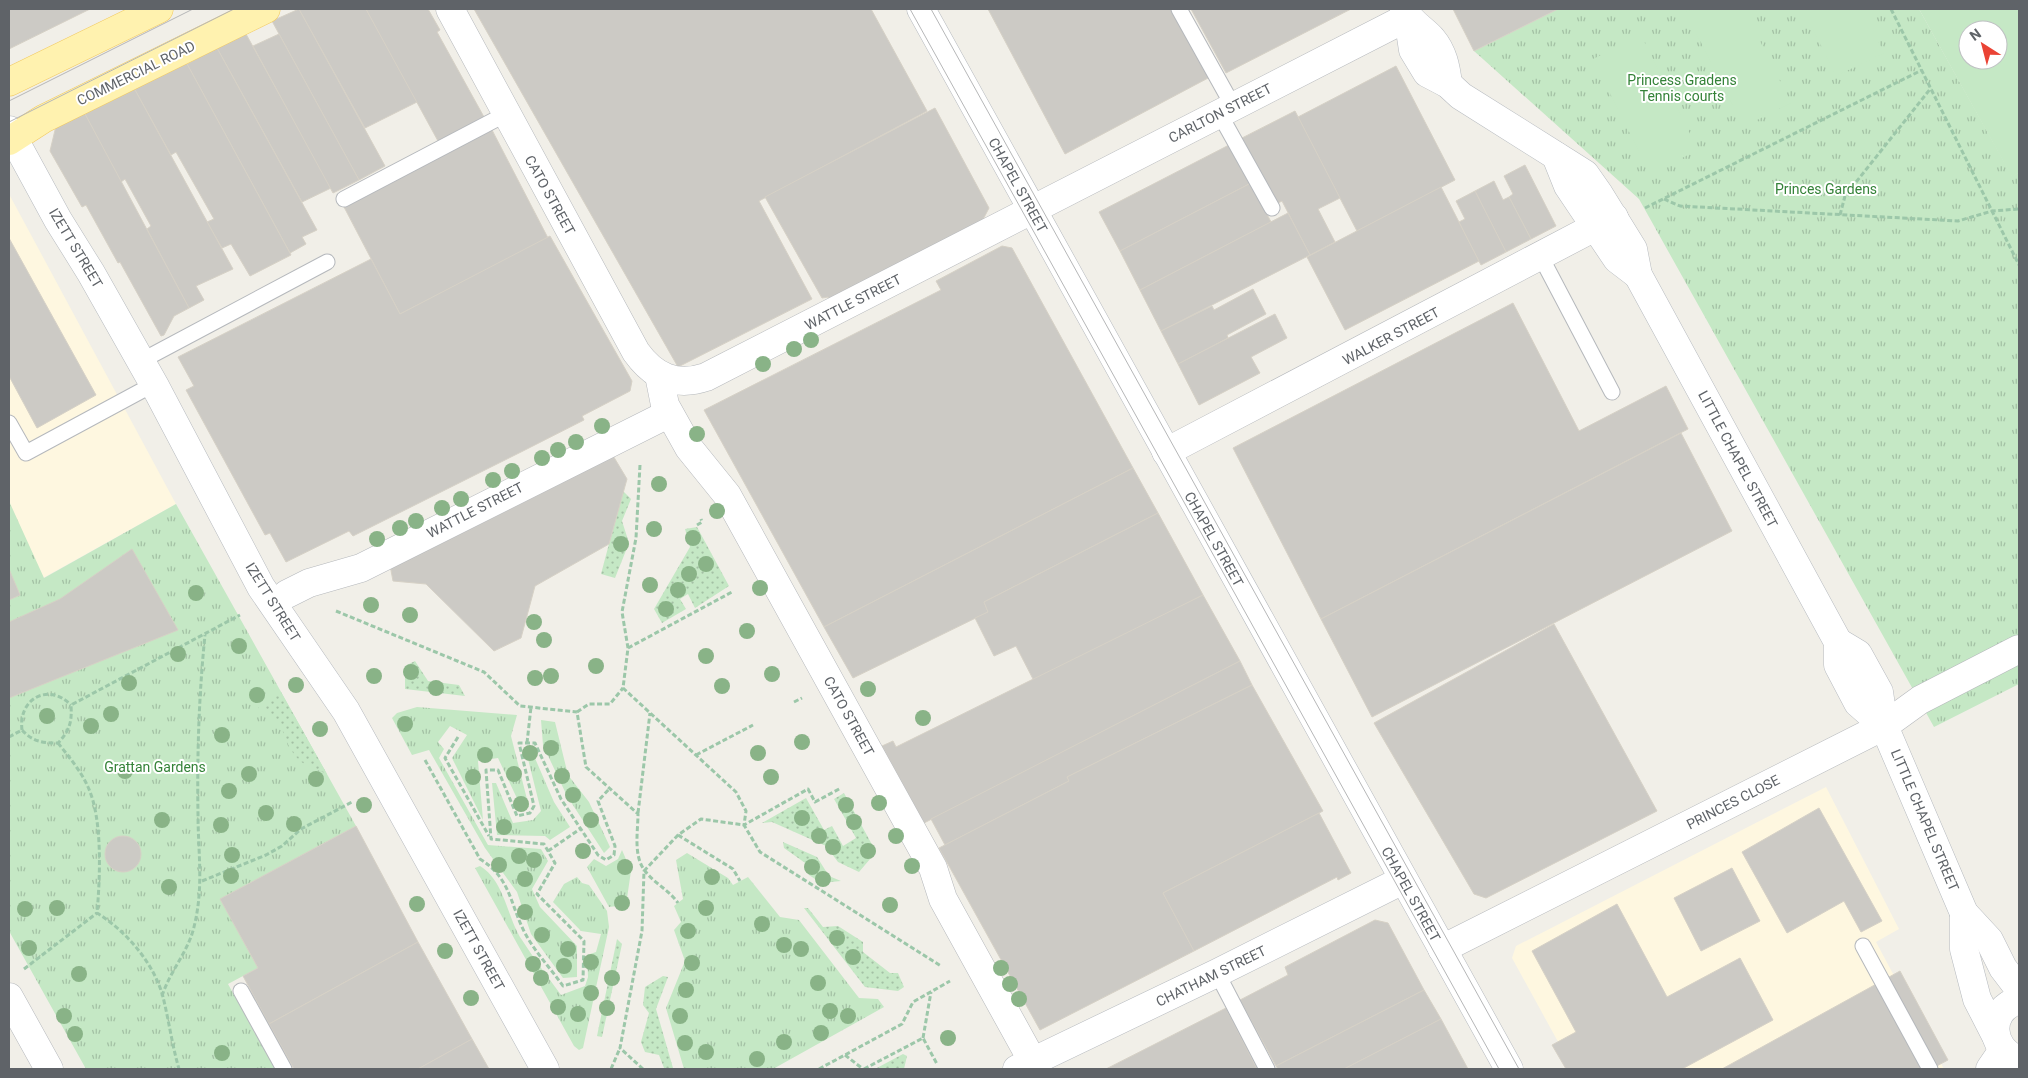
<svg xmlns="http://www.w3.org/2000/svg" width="2028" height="1078" viewBox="0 0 2028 1078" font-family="Roboto,sans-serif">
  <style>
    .commercial { fill: #fef7e0 }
    .grass { fill: url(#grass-tufts) }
    .garden { fill: url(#garden-dots) }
    .pitch { fill: #c5e8c5; fill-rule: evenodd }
    .building { fill: #cccac5; stroke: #d6d1c6 }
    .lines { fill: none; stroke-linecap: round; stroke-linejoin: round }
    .lane-casing { stroke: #b5b8bc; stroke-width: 17 }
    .street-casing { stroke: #b5b8bc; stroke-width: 29 }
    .secondary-casing { stroke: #b6babf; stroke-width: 29 }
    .primary-casing { stroke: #f2c960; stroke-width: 29 }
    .path { stroke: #9cc7a9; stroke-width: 3; stroke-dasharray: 5 2.5; stroke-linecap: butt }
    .lane { stroke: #fff; stroke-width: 15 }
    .street { stroke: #fff; stroke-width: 28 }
    .secondary { stroke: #fff; stroke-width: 28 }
    .primary { stroke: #fff2af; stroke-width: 28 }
    .tram { stroke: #b6b7b8; stroke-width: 1 }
    .tree { fill: #89b387 }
    .labels { text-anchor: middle; stroke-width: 4; stroke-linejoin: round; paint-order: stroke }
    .street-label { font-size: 14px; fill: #5f6368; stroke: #fff }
    .park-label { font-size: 14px; fill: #348238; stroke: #fff }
  </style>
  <defs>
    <pattern id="grass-tufts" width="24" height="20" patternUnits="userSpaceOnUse" patternTransform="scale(1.25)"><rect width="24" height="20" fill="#c5e8c5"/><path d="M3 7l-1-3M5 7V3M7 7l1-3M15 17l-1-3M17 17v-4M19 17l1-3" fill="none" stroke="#a3c0a4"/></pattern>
    <pattern id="garden-dots" width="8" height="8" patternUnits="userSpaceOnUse" patternTransform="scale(1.25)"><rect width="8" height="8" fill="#c5e8c5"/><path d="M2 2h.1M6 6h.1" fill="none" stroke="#a3c0a4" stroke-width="1.8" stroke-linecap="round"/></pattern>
  </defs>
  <rect width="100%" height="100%" fill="#f1efe8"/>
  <g class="commercial">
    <path d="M9 194 176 504 43 578 9 515Z"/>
    <path d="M1826 787 1899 929 1876 942 1944 1069H1573L1512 958 1516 946Z"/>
  </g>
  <g class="grass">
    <path d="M1558 9H1919L2012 176 2019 173V684L1934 727 1639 199 1474 51Z"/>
    <path d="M9 501 44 578 176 504 356 826 221 899 258 968 228 984 275 1069H86L9 931Z"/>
    <path d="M417 707 517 715 511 736 529 807 522 809 498 758 478 761 483 820 452 758 467 735 450 726 438 742 444 749 439 758 488 845 541 849 548 861 532 889 540 907 577 946V977L563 978 531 934 517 892 485 848 429 750 412 755 392 718 397 713Z"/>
    <path d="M541 720 555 722 568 775 589 802 610 847 604 853 567 796 543 745Z"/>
    <path d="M531 749 554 802 570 827 550 840 545 836 497 835 492 783H496L513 823 533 820 541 811 526 751Z"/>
    <path d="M622 850 631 871 626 905 609 907 587 867 594 859 606 866 618 859Z"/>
    <path d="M687 853 728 878 733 885 748 877 780 917 799 920 859 998 878 999 884 1007 773 1069H684L666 1008 685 961 674 930 681 922 674 906 683 899 676 860Z"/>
    <path d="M480 866C505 881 507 918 522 940 534 959 548 977 561 995L585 986 588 977 587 955 596 952 601 934 581 931 553 902 564 884 577 877 582 883 589 885 607 911 609 927 583 1048 579 1050 574 1046 475 868Z"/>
  </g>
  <g class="garden">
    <path d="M623 491 631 499 622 521 629 543 615 578 601 574Z"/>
    <path d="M697 527 729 586 695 608 688 594 680 599 686 609 662 623 654 609 690 547 685 529Z"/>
    <path d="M415 661 428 681 459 685 465 696 405 689V666Z"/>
    <path d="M281 692 327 774C319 770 305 766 299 760 278 738 291 724 258 708Z"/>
    <path d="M844 793 876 852 859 872 838 862 826 846 772 822 762 823 806 798 824 830 832 826 843 846 856 838 834 799Z"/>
    <path d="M783 842 817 857 829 876 841 881 821 883 809 875 808 865 784 848Z"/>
    <path d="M804 908H808L823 927 838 926 863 942V952L890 973H898L904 987 898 991 865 987Z"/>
    <path d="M617 939 622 944 602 1037 597 1036Z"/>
    <path d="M663 976 668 977 656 1009 673 1068H664L659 1055 645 1052 641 1042 649 1013 643 1005 645 987Z"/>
    <path d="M903 1054 907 1056 904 1069H875Z"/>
  </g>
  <g class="pitch">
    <path d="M1693 9H1744L1791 103 1743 127 1686 12Z"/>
    <path d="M1803 9H1862L1884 53 1836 76Z"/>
    <path d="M1919 9H2019V173L2012 177ZM1968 30H1998V60H1968Z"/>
    <path d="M1641 35 1698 150 1650 174 1593 59Z"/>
  </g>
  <g class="building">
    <path d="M9 9H90L9 49Z"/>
    <path d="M299 9 385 166 359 180 272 21Z"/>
    <path d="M299 9H366L417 102 365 128Z"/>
    <path d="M366 9H428L440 30 437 32 484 117 438 141Z"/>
    <path d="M474 9H871L927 111 759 201 812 299 678 367Z"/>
    <path d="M988 9H1174L1210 77 1065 154Z"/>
    <path d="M1191 9H1351L1226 73Z"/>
    <path d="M1453 9H1558L1474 51Z"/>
    <path d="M246 34 331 188 302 202 217 48Z"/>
    <path d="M279 34 359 180 333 193 253 46Z"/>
    <path d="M217 48 317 230 302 237 306 244 290 253 187 64Z"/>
    <path d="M186 62 291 255 250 276 231 244 222 248 207 222 214 219 176 152 171 155 134 88Z"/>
    <path d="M1396 66 1455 180 1357 231 1298 117Z"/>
    <path d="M134 88 233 269 196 286 204 300 189 308 147 229 151 226 125 179 121 182 84 112Z"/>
    <path d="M935 108 989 208 979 227 831 302 828 297 822 298 765 197Z"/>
    <path d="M1295 111 1340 198 1318 209 1335 242 1310 255 1282 201 1276 204 1242 138Z"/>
    <path d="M84 112 189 308 174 316 164 335 161 336 120 262 118 263 86 205 82 207 50 151 56 126Z"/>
    <path d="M492 130 548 238 400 314 344 207Z"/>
    <path d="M1231 144 1251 183 1120 251 1099 212Z"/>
    <path d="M1525 165 1556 226 1531 239 1509 197 1513 194 1504 176Z"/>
    <path d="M1494 181 1503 200 1509 197 1531 239 1506 252 1475 191Z"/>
    <path d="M1251 183 1271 222 1140 290 1120 251Z"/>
    <path d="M1441 187 1479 261 1345 330 1307 257Z"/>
    <path d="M1475 191 1506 252 1481 265 1459 222 1465 219 1456 201Z"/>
    <path d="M1288 213 1310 255 1161 331 1140 290Z"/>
    <path d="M550 236 632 381 630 391 582 416 584 420 521 452 353 536 349 531 286 562 270 533 265 535 186 390 194 386 178 357 371 259 400 314Z"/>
    <path d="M9 238 96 395 37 428 9 376Z"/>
    <path d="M1002 246 1012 248 1133 468 824 627 704 410 941 290 936 281Z"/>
    <path d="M1253 289 1266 314 1227 335 1228 338 1178 364 1161 331 1212 306 1214 310Z"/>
    <path d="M1513 303 1579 431 1666 386 1688 429 1321 619 1233 448Z"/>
    <path d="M1275 314 1287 338 1251 357 1260 373 1199 405 1178 364Z"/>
    <path d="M1681 433 1732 531 1372 717 1321 619Z"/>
    <path d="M612 454 627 479 609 544 535 586 521 638 494 651 426 584 393 581 390 565Z"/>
    <path d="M1133 468 1158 513 984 602 988 612 853 678 824 627Z"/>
    <path d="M1158 513 1203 595 1034 681 1016 646 994 656 975 618 988 612 984 602Z"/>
    <path d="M132 549 178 630 9 698V622L60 599Z"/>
    <path d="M9 569 20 595 9 600Z"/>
    <path d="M1203 595 1240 661 924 823 882 746 893 741 896 747Z"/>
    <path d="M1554 624 1657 811 1486 898 1474 894 1374 723Z"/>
    <path d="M1240 661 1252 685 1067 777 1069 781 945 845 931 819Z"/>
    <path d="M1252 685 1323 811 1163 893 1194 951 1040 1030 939 848 1069 781 1067 777Z"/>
    <path d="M1819 808 1882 921 1861 932 1844 901 1787 933 1742 852Z"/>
    <path d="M1319 813 1351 873 1338 880 1337 877 1194 951 1163 893Z"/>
    <path d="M356 826 418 942 269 1024 243 976 258 968 220 899Z"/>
    <circle cx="123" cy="854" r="18"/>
    <path d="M1732 868 1760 921 1701 951 1674 898Z"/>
    <path d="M1617 904 1667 997 1740 958 1773 1020 1682 1069H1566L1552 1045 1576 1032 1532 951Z"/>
    <path d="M1375 920 1388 923 1424 990 1276 1066 1240 1000 1288 975 1285 967Z"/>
    <path d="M418 942 472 1039 418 1069H294L269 1024Z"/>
    <path d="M1900 971 1948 1060 1931 1069H1722Z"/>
    <path d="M1424 990 1441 1019 1344 1069H1278L1276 1066Z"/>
    <path d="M1226 1008 1257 1069H1106Z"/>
    <path d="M1441 1019 1468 1069H1344Z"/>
    <path d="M472 1039 489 1069H418Z"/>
  </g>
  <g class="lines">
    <g class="lane-casing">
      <g id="lane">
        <path d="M1179 9 1233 106"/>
        <path d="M1219 113 1272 208"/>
        <path d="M344 199 506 114"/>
        <path d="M1541 257 1612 392"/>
        <path d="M141 361 327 262"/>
        <path d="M9 423 26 453 154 384"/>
        <path d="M1863 946 1930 1069"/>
        <path d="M1217 973 1267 1069"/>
        <path d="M241 991 284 1069"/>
      </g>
    </g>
    <g class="street-casing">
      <g id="street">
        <path d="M450 9 636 352C654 377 676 387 706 377L1408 17"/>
        <path d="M659 375 665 405 689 448 727 495 933 868 943 899 1033 1062"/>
        <path d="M1166 452 1614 217"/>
        <path d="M287 594 309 583 361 568 660 418"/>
        <path d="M1442 949 1884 726 1920 700 2019 649"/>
        <path d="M9 997 49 1069"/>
        <path d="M1990 1069 2003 1050"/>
      </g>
    </g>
    <g class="secondary-casing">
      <g id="secondary">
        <path d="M921 9 1509 1069"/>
        <path d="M1404 10C1411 23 1423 29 1432 39 1443 52 1446 67 1448 84"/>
        <path d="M1408 17 1413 50 1427 73 1448 84 1461 96 1585 174 1599 194 1633 249 1638 275 1838 642V665L1858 703 1884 726"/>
        <path d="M9 130 58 220 91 273 156 388 261 587 346 711 545 1069"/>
        <path d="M1556 156 1568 186 1617 259 1638 275"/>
        <path d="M1838 642 1858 654 1879 692 1884 726 1964 913 1989 940 2003 968 2019 989"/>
        <path d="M1964 913V949L1977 999 1995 1034"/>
        <path d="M2019 1000C1987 1010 1988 1048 2019 1060"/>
        <path d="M1017 1069 1217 973 1403 880"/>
      </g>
    </g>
    <g class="primary-casing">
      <g id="primary">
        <path d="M9 82 159 9"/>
        <path d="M9 141 43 119 266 9"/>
      </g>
    </g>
    <g class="path">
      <path d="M1891 9 2019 265"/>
      <path d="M1664 199 1680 206 1958 221 1992 211 2019 209"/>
      <path d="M1645 208 1922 70"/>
      <path d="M1840 215 1845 196 1931 88"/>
      <path d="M640 465 636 538 622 612 628 648 623 688 736 792 746 811 744 825 808 789 815 802 841 788"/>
      <path d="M697 525 702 522 701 519"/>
      <path d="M336 611 484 672 520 706 577 712 586 767 638 814C638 831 633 856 645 871 654 883 669 890 678 903"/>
      <path d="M628 648 732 592"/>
      <path d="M794 702 802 698"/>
      <path d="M577 712 589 704H610L623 688"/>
      <path d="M22 730C18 699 48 682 71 705"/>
      <path d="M9 737 22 730C33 742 43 743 58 743 70 730 72 722 71 705L240 615"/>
      <path d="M458 737 445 758 489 836"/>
      <path d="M58 743C69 757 81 771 88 787 103 819 100 879 97 913 126 931 154 963 163 997 169 1021 172 1045 179 1069"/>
      <path d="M527 743 531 707"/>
      <path d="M696 755 753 725"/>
      <path d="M425 760 480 859C512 879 510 906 526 935 536 953 551 969 563 986L583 980 584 941 537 894 555 863 544 844 491 839 486 770H498L517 816 530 813 534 806 519 743H535L561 799 598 855 606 860 614 855 615 846 598 801 610 788"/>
      <path d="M638 813 650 713"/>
      <path d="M678 835 733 869 740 881"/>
      <path d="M548 851 580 829"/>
      <path d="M202 881 266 855 282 846 301 829 352 802"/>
      <path d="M24 969 97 913"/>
      <path d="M162 996C170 971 188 952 194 927 204 887 198 853 198 814 197 753 199 694 205 635"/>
      <path d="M923 1038 931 992"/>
      <path d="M845 1055 863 1069"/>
      <path d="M611 1069 620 1048"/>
      <path d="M643 1069 620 1048 642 931 644 871 678 835 701 819 744 825 760 852 941 966"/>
      <path d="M819 1069 902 1024 913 1002 950 981"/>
      <path d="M864 1069 923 1038 937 1064"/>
    </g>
    <use href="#lane" class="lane"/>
    <use href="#street" class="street"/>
    <use href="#secondary" class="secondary"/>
    <use href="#primary" class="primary"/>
    <g class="tram">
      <path d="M910 9 1499 1069"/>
      <path d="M931 9 1519 1069"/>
      <path d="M9 101 193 9"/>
      <path d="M9 122 234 9"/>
    </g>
  </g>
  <g class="tree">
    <circle cx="811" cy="340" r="8"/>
    <circle cx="794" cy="349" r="8"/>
    <circle cx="763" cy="364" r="8"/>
    <circle cx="602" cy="426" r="8"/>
    <circle cx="697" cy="434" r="8"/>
    <circle cx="576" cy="442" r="8"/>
    <circle cx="558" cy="450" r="8"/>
    <circle cx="542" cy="458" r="8"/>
    <circle cx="512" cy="471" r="8"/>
    <circle cx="493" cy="480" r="8"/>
    <circle cx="659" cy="484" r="8"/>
    <circle cx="461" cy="499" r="8"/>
    <circle cx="442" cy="508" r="8"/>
    <circle cx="717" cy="511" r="8"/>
    <circle cx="416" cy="521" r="8"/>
    <circle cx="400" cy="528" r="8"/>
    <circle cx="654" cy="529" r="8"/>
    <circle cx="693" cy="538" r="8"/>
    <circle cx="377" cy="539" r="8"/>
    <circle cx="621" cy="544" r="8"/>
    <circle cx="706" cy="564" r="8"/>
    <circle cx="689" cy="574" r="8"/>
    <circle cx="650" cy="585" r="8"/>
    <circle cx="760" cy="588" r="8"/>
    <circle cx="678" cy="590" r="8"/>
    <circle cx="196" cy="593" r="8"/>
    <circle cx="371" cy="605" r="8"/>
    <circle cx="666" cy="609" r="8"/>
    <circle cx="410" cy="615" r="8"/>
    <circle cx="534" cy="622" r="8"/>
    <circle cx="747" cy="631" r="8"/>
    <circle cx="544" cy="640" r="8"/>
    <circle cx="239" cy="646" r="8"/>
    <circle cx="178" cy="654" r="8"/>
    <circle cx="706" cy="656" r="8"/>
    <circle cx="596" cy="666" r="8"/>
    <circle cx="411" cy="672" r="8"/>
    <circle cx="772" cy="674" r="8"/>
    <circle cx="374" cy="676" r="8"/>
    <circle cx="551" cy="676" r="8"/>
    <circle cx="535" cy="678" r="8"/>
    <circle cx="129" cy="683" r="8"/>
    <circle cx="296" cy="685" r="8"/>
    <circle cx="722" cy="686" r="8"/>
    <circle cx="436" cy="688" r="8"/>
    <circle cx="868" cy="689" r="8"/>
    <circle cx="257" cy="695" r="8"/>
    <circle cx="111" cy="714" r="8"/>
    <circle cx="47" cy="716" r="8"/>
    <circle cx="923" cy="718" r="8"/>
    <circle cx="405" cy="724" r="8"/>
    <circle cx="91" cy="726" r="8"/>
    <circle cx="320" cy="729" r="8"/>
    <circle cx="222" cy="735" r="8"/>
    <circle cx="802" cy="742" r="8"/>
    <circle cx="551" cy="748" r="8"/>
    <circle cx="530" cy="753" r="8"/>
    <circle cx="758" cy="753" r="8"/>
    <circle cx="485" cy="755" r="8"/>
    <circle cx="125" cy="771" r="8"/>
    <circle cx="249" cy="774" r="8"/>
    <circle cx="514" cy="774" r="8"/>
    <circle cx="562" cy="776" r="8"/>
    <circle cx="473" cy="777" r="8"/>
    <circle cx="771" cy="777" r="8"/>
    <circle cx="316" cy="779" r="8"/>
    <circle cx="229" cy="791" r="8"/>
    <circle cx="573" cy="795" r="8"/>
    <circle cx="879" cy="803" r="8"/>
    <circle cx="521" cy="804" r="8"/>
    <circle cx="364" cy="805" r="8"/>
    <circle cx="846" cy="805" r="8"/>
    <circle cx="266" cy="813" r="8"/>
    <circle cx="802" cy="818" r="8"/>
    <circle cx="162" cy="820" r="8"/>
    <circle cx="591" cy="820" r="8"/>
    <circle cx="854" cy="822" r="8"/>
    <circle cx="294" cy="824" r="8"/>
    <circle cx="221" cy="825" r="8"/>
    <circle cx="504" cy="827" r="8"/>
    <circle cx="819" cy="836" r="8"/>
    <circle cx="896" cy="836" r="8"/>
    <circle cx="833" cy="847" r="8"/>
    <circle cx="583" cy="851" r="8"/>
    <circle cx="868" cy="851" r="8"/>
    <circle cx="232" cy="855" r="8"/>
    <circle cx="519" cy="856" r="8"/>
    <circle cx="534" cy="860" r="8"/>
    <circle cx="499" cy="865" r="8"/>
    <circle cx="912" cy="866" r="8"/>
    <circle cx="625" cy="867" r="8"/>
    <circle cx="812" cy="867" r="8"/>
    <circle cx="231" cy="876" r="8"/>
    <circle cx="712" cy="877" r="8"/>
    <circle cx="525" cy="879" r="8"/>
    <circle cx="823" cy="879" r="8"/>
    <circle cx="169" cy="887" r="8"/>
    <circle cx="622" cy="903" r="8"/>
    <circle cx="417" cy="904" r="8"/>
    <circle cx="890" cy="905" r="8"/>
    <circle cx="57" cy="908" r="8"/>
    <circle cx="706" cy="908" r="8"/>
    <circle cx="25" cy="909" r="8"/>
    <circle cx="525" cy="912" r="8"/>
    <circle cx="762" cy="924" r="8"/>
    <circle cx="688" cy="931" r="8"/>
    <circle cx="542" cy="935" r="8"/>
    <circle cx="837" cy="938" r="8"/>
    <circle cx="784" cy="945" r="8"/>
    <circle cx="29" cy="948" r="8"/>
    <circle cx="568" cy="949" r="8"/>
    <circle cx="801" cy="949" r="8"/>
    <circle cx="445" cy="951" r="8"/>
    <circle cx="853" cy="957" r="8"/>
    <circle cx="591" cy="962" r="8"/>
    <circle cx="692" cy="963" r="8"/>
    <circle cx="533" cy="964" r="8"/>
    <circle cx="564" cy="966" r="8"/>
    <circle cx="1001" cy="968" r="8"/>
    <circle cx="79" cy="974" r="8"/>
    <circle cx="541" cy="978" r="8"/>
    <circle cx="612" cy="978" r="8"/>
    <circle cx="818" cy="983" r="8"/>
    <circle cx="1010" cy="984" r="8"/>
    <circle cx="686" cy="990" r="8"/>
    <circle cx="591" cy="993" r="8"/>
    <circle cx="471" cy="998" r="8"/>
    <circle cx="1019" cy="999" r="8"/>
    <circle cx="558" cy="1007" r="8"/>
    <circle cx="607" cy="1008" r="8"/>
    <circle cx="830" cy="1011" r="8"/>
    <circle cx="578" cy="1014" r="8"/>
    <circle cx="64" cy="1016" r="8"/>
    <circle cx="680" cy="1016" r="8"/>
    <circle cx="848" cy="1016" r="8"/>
    <circle cx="821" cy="1033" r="8"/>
    <circle cx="75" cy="1034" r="8"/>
    <circle cx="948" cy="1038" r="8"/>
    <circle cx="784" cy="1042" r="8"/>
    <circle cx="685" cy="1043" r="8"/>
    <circle cx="706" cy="1052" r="8"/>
    <circle cx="222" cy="1053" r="8"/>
    <circle cx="757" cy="1059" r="8"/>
  </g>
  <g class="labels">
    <g class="street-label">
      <text transform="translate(136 73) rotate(-26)" y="5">COMMERCIAL ROAD</text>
      <text transform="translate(1220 113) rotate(-27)" y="5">CARLTON STREET</text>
      <text transform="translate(1018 185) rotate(61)" y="5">CHAPEL STREET</text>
      <text transform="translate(550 195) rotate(61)" y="5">CATO STREET</text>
      <text transform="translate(76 248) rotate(59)" y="5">IZETT STREET</text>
      <text transform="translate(853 302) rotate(-27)" y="5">WATTLE STREET</text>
      <text transform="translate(1391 336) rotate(-28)" y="5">WALKER STREET</text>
      <text transform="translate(1738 459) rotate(62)" y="5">LITTLE CHAPEL STREET</text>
      <text transform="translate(475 510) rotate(-27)" y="5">WATTLE STREET</text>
      <text transform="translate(1214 539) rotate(61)" y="5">CHAPEL STREET</text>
      <text transform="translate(273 602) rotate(58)" y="5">IZETT STREET</text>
      <text transform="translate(849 716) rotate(61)" y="5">CATO STREET</text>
      <text transform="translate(1733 802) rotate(-27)" y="5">PRINCES CLOSE</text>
      <text transform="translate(1925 820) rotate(67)" y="5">LITTLE CHAPEL STREET</text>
      <text transform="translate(1411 894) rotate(61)" y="5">CHAPEL STREET</text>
      <text transform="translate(479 950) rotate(61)" y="5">IZETT STREET</text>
      <text transform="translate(1211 976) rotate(-26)" y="5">CHATHAM STREET</text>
    </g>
    <g class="park-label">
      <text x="1682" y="85">Princess Gradens<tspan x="1682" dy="16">Tennis courts</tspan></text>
      <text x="1826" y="194">Princes Gardens</text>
      <text x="155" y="772">Grattan Gardens</text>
    </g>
  </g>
  <rect width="2028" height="1078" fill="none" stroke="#5f6368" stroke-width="20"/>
  <g transform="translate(1983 45) rotate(324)"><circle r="24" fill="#ffffff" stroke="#bfc1c3"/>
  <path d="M0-4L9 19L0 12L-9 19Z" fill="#ea4335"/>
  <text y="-8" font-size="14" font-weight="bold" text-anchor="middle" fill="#5f6368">N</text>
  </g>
</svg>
